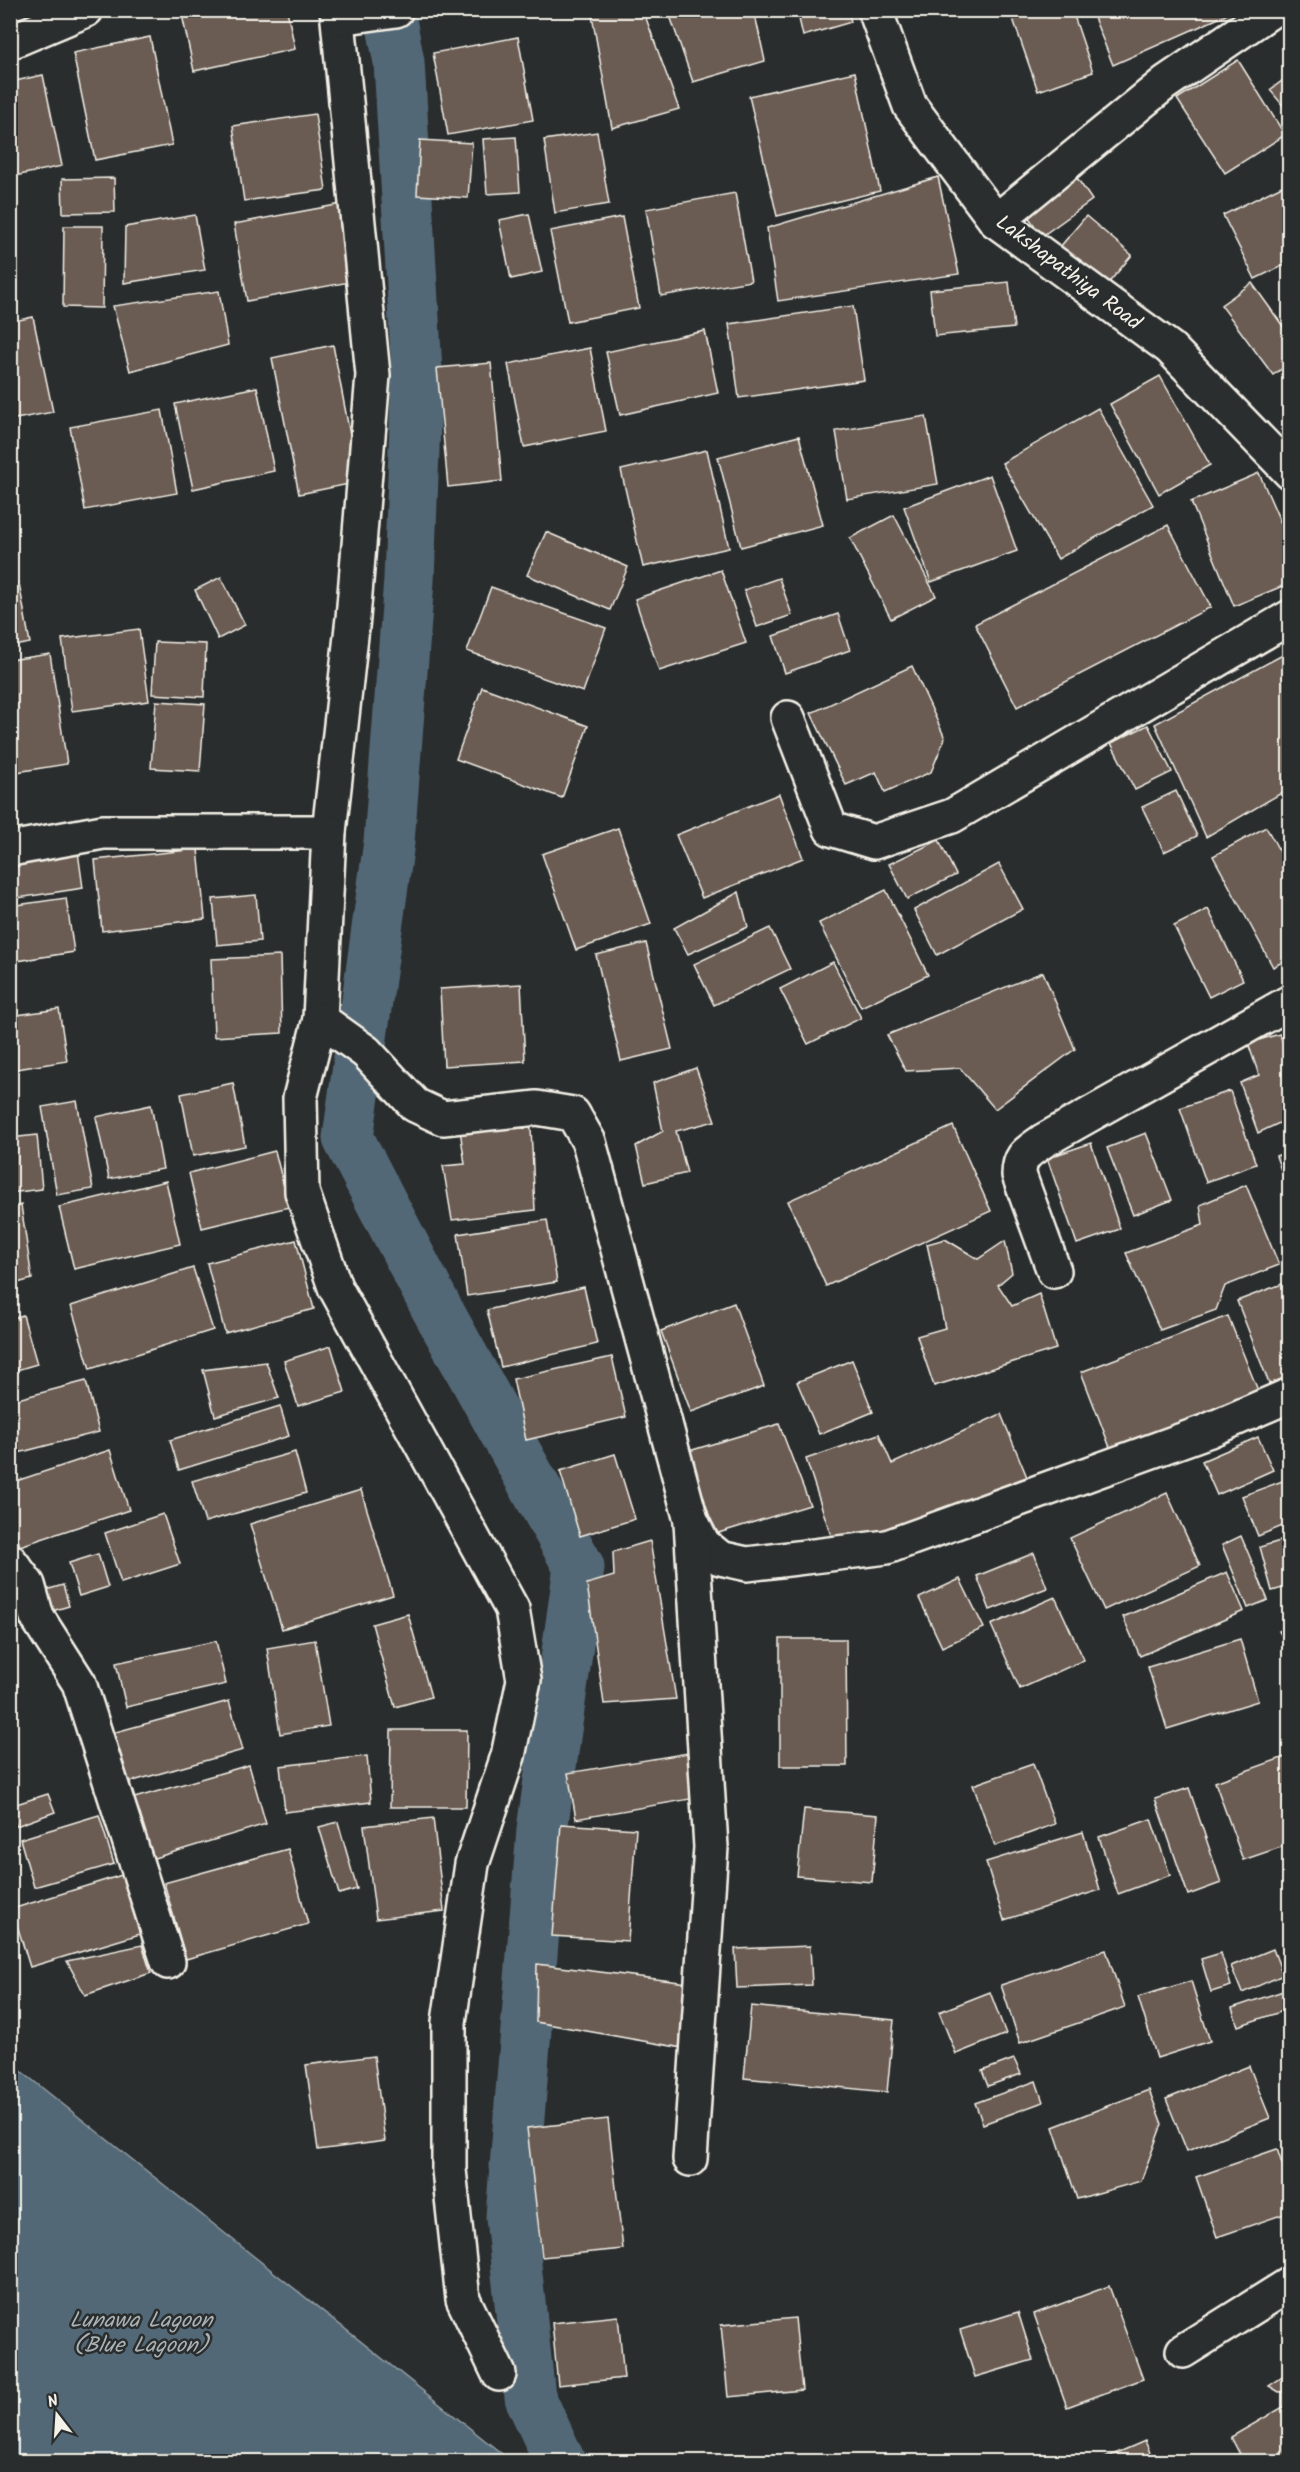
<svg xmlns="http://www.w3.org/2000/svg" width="1300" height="2472" viewBox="0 0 1300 2472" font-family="Kalam,sans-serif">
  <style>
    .water { fill: #536776; stroke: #939ea4; stroke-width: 1.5 }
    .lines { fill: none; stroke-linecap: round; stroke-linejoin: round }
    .canal { stroke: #536776; stroke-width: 51 }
    .building { fill: #6b5b53; stroke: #f4f1e8; stroke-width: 1.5 }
    .minor-casing { stroke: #f4f1e8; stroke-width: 38 }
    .minor { stroke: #2a2d2e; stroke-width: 33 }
    .labels { text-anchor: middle; stroke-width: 5; stroke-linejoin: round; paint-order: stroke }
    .street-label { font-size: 21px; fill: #f4f1e8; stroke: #2a2d2e }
    .water-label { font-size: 22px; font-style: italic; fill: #acb3b5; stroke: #2a2d2e }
  </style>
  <rect width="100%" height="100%" fill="#2a2d2e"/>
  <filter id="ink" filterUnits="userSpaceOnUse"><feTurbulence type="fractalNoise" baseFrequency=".0167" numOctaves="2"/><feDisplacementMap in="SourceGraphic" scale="12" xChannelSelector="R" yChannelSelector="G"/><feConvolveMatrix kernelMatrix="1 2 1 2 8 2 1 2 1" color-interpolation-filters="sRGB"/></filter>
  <g filter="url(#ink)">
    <path class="water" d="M11 2063 511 2461H11Z"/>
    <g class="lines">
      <path class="canal" d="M389 10 399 62 417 371 409 580 389 842 348 1138 437 1309 579 1567 542 1830 511 2217 530 2397 560 2462"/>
    </g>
    <g class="building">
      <path d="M181 10H287L295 49 194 71Z"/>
      <path d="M591 10H643L679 109 612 128Z"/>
      <path d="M668 10H754L765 61 693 82Z"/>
      <path d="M797 10H848L851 22 803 36Z"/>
      <path d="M1010 10H1072L1093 72 1038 91Z"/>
      <path d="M1091 10H1237L1113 65Z"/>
      <path d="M150 37 172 145 95 160 73 53Z"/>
      <path d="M518 37 533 120 448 135 433 53Z"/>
      <path d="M1238 60 1285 135 1225 173 1177 99Z"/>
      <path d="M855 72 880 191 777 216 749 96Z"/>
      <path d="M43 75 62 166 10 177V82Z"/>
      <path d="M1290 75V114L1270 90Z"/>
      <path d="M315 114 326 190 244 201 233 126Z"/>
      <path d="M597 132 609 204 555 213 544 140Z"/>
      <path d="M516 137 520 192 487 194 483 139Z"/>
      <path d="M420 140 472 143 468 198 417 195Z"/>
      <path d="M1073 172 1092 200 1042 236 1022 208Z"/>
      <path d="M938 177 959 274 778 301 767 228Z"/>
      <path d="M114 178 115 212 63 213 62 179Z"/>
      <path d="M1290 182V262L1255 279 1223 215Z"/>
      <path d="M735 193 751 281 661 296 646 209Z"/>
      <path d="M342 204 355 281 247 301 234 224Z"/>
      <path d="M529 214 542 272 511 279 499 220Z"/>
      <path d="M195 215 205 270 124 283 125 227Z"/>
      <path d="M1086 216 1132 255 1106 286 1060 247Z"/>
      <path d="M622 217 639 308 568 322 550 231Z"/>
      <path d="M64 226H103L102 308 63 307Z"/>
      <path d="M1009 282 1014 328 935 336 930 290Z"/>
      <path d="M1252 283 1290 336V363L1273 375 1221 305Z"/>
      <path d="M219 291 228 345 130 371 113 306Z"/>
      <path d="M853 306 864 380 739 398 729 324Z"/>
      <path d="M33 317 53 412 10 420V322Z"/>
      <path d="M705 331 718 393 620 415 606 352Z"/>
      <path d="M333 345 359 482 299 494 272 358Z"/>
      <path d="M590 348 606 431 524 447 508 364Z"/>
      <path d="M491 363 502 481 448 487 437 368Z"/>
      <path d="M1160 376 1210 465 1159 494 1110 404Z"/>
      <path d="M257 387 274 471 193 489 175 404Z"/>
      <path d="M1098 408 1153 505 1058 559 1002 463Z"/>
      <path d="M162 410 177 493 85 510 70 427Z"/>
      <path d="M926 416 938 484 847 499 836 431Z"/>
      <path d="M799 436 823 525 741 547 718 457Z"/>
      <path d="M707 450 729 548 643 567 621 470Z"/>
      <path d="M1259 473 1290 544V583L1234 606 1191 502Z"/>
      <path d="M990 475 1017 551 931 582 904 507Z"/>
      <path d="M894 515 936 596 891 619 850 538Z"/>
      <path d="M1168 525 1211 607 1017 707 975 624Z"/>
      <path d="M546 532 628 567 610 610 527 575Z"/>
      <path d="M721 570 746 643 659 671 635 599Z"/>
      <path d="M221 577 245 625 218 639 195 590Z"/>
      <path d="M779 578 792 615 757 627 744 590Z"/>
      <path d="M19 583 30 643 10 647V585Z"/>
      <path d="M491 587 606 628 583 692 467 651Z"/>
      <path d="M838 614 850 650 785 673 773 636Z"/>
      <path d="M139 629 149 701 72 711 62 639Z"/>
      <path d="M155 642 206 644 204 697 152 694Z"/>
      <path d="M1290 651V788L1206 837 1155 724Z"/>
      <path d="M50 654 67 764 10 773V660Z"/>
      <path d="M912 666 945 738 931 772 885 792 876 772 846 785 811 713Z"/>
      <path d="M482 687 588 726 562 798 456 759Z"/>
      <path d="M156 701 205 704 200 771 151 768Z"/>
      <path d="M1148 725 1172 772 1135 790 1111 743Z"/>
      <path d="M1176 791 1197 836 1164 852 1142 807Z"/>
      <path d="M779 794 803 858 702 898 676 835Z"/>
      <path d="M1266 827 1290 870V958L1273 967 1213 856Z"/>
      <path d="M618 828 651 924 576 950 542 854Z"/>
      <path d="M939 840 956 875 907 899 889 864Z"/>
      <path d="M198 849 205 919 102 931 95 860Z"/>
      <path d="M78 852 83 888 18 898 12 863Z"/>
      <path d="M999 864 1023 909 937 955 914 910Z"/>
      <path d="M886 890 928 975 861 1007 819 923Z"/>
      <path d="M739 892 748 927 688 954 674 928Z"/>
      <path d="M256 895 260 941 217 945 213 899Z"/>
      <path d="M66 898 74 952 10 962V906Z"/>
      <path d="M1208 909 1243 980 1209 997 1174 926Z"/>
      <path d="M770 928 790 969 714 1005 694 964Z"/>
      <path d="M646 943 672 1049 621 1061 596 955Z"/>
      <path d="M280 956 282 1033 214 1037 211 959Z"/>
      <path d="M833 962 861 1018 808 1044 780 989Z"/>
      <path d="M1043 972 1075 1049 995 1109 960 1068 906 1071 887 1035Z"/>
      <path d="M521 984 525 1061 444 1066 440 989Z"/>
      <path d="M59 1009 67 1061 10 1070V1016Z"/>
      <path d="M1280 1034 1290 1066V1118L1258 1133 1240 1083 1259 1075 1248 1043Z"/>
      <path d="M696 1068 715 1121 676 1131 687 1173 645 1183 636 1146 663 1131 653 1083Z"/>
      <path d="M233 1083 245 1146 193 1156 181 1094Z"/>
      <path d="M1230 1091 1256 1164 1206 1182 1180 1108Z"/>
      <path d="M77 1101 93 1189 57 1195 42 1107Z"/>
      <path d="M151 1105 163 1169 109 1179 96 1117Z"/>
      <path d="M953 1126 991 1211 826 1286 788 1201Z"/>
      <path d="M531 1128 535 1210 452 1220 443 1166 465 1164 460 1130Z"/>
      <path d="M1146 1133 1172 1200 1133 1215 1107 1148Z"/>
      <path d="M37 1135 42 1189 10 1193V1138Z"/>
      <path d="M1091 1143 1120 1229 1077 1244 1047 1158Z"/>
      <path d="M275 1151 289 1207 202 1228 189 1173Z"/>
      <path d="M1290 1151V1189L1288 1190 1276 1156Z"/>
      <path d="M166 1181 180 1244 74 1269 59 1207Z"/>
      <path d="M1246 1185 1279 1265 1225 1286 1216 1310 1160 1330 1126 1253 1203 1225 1200 1205Z"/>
      <path d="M21 1205 32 1279 10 1285V1208Z"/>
      <path d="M547 1220 557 1282 467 1296 458 1234Z"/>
      <path d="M945 1239 978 1259 1005 1241 1012 1273 998 1285 1012 1306 1039 1294 1056 1349 934 1386 917 1336 945 1328 927 1244Z"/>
      <path d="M296 1240 314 1309 225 1333 207 1263Z"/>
      <path d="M193 1268 213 1330 90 1369 71 1306Z"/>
      <path d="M1290 1281V1384L1272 1391 1237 1301Z"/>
      <path d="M584 1287 597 1344 501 1367 487 1310Z"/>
      <path d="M734 1303 764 1386 691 1412 661 1331Z"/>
      <path d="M23 1315 37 1364 10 1372V1319Z"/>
      <path d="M1228 1316 1259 1393 1111 1450 1081 1372Z"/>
      <path d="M331 1346 345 1392 298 1406 284 1361Z"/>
      <path d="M612 1357 626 1417 526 1440 513 1379Z"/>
      <path d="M852 1360 873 1412 819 1434 797 1382Z"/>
      <path d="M266 1362 279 1398 215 1416 203 1370Z"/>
      <path d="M86 1381 99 1432 14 1454 10 1440V1401Z"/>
      <path d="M280 1406 289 1436 179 1470 170 1440Z"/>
      <path d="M1001 1414 1027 1477 835 1548 806 1459 879 1434 892 1464Z"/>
      <path d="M779 1424 810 1505 715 1534 689 1451Z"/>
      <path d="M1258 1437 1273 1470 1217 1495 1202 1461Z"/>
      <path d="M110 1450 129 1510 20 1546 10 1515V1483Z"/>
      <path d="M295 1452 306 1493 205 1522 192 1481Z"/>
      <path d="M615 1454 635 1519 580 1536 560 1471Z"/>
      <path d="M1285 1480 1290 1493V1523L1258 1536 1242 1496Z"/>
      <path d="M361 1490 393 1595 282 1629 250 1524Z"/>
      <path d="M1167 1493 1200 1566 1104 1610 1070 1538Z"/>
      <path d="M163 1514 180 1564 121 1583 105 1533Z"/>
      <path d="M1241 1536 1268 1600 1248 1608 1222 1545Z"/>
      <path d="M1290 1538V1586L1272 1591 1260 1547Z"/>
      <path d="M650 1541 676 1699 604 1704 587 1584 614 1576 613 1552Z"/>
      <path d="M1034 1553 1047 1588 990 1610 977 1576Z"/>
      <path d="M98 1554 108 1587 79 1596 69 1563Z"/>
      <path d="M1227 1572 1244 1611 1140 1656 1123 1617Z"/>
      <path d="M960 1579 984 1628 942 1647 919 1598Z"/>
      <path d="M63 1585 69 1606 42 1614 36 1593Z"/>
      <path d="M1055 1597 1084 1660 1020 1689 991 1625Z"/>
      <path d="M408 1614 431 1697 395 1707 372 1624Z"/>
      <path d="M1290 1626V1650L1279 1631Z"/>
      <path d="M780 1639H846L847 1766H780Z"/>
      <path d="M1240 1639 1258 1701 1167 1729 1148 1667Z"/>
      <path d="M315 1640 329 1726 280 1734 267 1648Z"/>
      <path d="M216 1641 226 1684 126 1707 116 1663Z"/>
      <path d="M229 1701 243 1750 126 1783 112 1733Z"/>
      <path d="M391 1730H467L466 1807H390Z"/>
      <path d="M688 1753 696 1798 576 1819 568 1773Z"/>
      <path d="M1290 1755V1844L1243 1860 1215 1782Z"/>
      <path d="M367 1756 371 1802 285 1812 280 1766Z"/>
      <path d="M1033 1764 1055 1824 995 1846 973 1785Z"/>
      <path d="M249 1765 266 1824 141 1862 124 1801Z"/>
      <path d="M1189 1788 1221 1883 1188 1895 1155 1799Z"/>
      <path d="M48 1794 55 1812 16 1826 10 1806Z"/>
      <path d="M804 1809 878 1815 872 1882 797 1876Z"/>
      <path d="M99 1815 114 1864 34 1887 20 1839Z"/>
      <path d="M433 1818 444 1911 376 1919 364 1826Z"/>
      <path d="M1151 1819 1170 1875 1118 1894 1099 1837Z"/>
      <path d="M338 1822 357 1889 339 1894 319 1827Z"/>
      <path d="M561 1824 636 1829 628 1941 552 1936Z"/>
      <path d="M1083 1832 1100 1890 1004 1920 986 1862Z"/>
      <path d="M288 1849 308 1924 186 1959 164 1883Z"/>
      <path d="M122 1875 140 1934 30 1967 12 1909Z"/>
      <path d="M142 1945 151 1973 85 1995 67 1961Z"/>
      <path d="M810 1946 812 1985 737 1988 735 1949Z"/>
      <path d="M1273 1949 1283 1975 1242 1993 1231 1966Z"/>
      <path d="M1106 1950 1125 2007 1020 2043 1001 1985Z"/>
      <path d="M1221 1953 1231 1986 1211 1992 1201 1959Z"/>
      <path d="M537 1964 695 1984 694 2050 536 2022Z"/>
      <path d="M1191 1981 1210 2041 1157 2058 1138 1997Z"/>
      <path d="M1283 1991 1289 2009 1238 2026 1232 2008Z"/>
      <path d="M990 1992 1006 2034 956 2054 939 2012Z"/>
      <path d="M751 2006 894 2020 887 2092 744 2078Z"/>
      <path d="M374 2056 385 2141 318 2150 306 2065Z"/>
      <path d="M1014 2059 1021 2074 988 2086 982 2071Z"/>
      <path d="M1249 2066 1270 2118 1187 2151 1166 2099Z"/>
      <path d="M1036 2081 1043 2102 983 2124 975 2103Z"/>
      <path d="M1149 2090 1162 2124 1141 2181 1077 2199 1053 2127Z"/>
      <path d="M608 2119 623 2249 542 2257 527 2128Z"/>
      <path d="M1277 2149 1290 2187V2212L1217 2237 1196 2177Z"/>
      <path d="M1109 2286 1143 2379 1067 2407 1034 2314Z"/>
      <path d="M1018 2312 1033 2360 975 2377 960 2330Z"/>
      <path d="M618 2316 624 2378 558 2385 552 2323Z"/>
      <path d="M795 2318 802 2390 728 2397 721 2325Z"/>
      <path d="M1290 2372V2391L1279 2392 1269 2386Z"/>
      <path d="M1290 2403V2462H1244L1231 2437Z"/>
      <path d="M1145 2441 1154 2462H1096Z"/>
    </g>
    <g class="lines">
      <g class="minor-casing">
        <g id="minor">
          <path d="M337 10 373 375 353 618 329 832 320 1019 300 1098 302 1192 335 1287 512 1609 524 1680 508 1756 472 1864 449 2022V2170L463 2299 499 2374"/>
          <path d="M875 10 910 106 996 221 1170 348 1290 472"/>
          <path d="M339 18 396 10"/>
          <path d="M10 42 86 10"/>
          <path d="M996 221 1165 83 1272 10"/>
          <path d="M788 718 831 829 874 842 952 816 1290 617"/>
          <path d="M10 849 103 832H329"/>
          <path d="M320 1019 366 1052 415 1105 443 1118 537 1108 573 1114 589 1142 691 1520 703 1544 720 1558 747 1564 887 1547 1207 1431 1290 1395"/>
          <path d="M1054 1271 1019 1175C1019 1155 1028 1152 1043 1141L1290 1002"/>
          <path d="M10 1561 28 1585 37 1617 79 1683 168 1962"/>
          <path d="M690 2159 711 1847 691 1522"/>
          <path d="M1183 2351 1290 2284"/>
        </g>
      </g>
      <use href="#minor" class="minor"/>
    </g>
  </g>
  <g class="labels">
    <g class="street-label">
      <text transform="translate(1069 272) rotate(37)" y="7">Lakshapathiya Road</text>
    </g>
    <g class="water-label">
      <text x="141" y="2327">Lunawa Lagoon<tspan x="141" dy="25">(Blue Lagoon)</tspan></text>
    </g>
  </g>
  <rect width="1300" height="2472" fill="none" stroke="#2a2d2e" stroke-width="36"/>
  <rect x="18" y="18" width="1264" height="2436" fill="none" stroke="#f4f1e8" stroke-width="2" filter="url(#ink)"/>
  <g transform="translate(57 2415) rotate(343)" stroke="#2a2d2e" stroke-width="4.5" paint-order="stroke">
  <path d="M0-4.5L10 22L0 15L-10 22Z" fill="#f4f1e8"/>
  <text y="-9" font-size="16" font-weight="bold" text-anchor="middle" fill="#f4f1e8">N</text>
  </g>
</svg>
